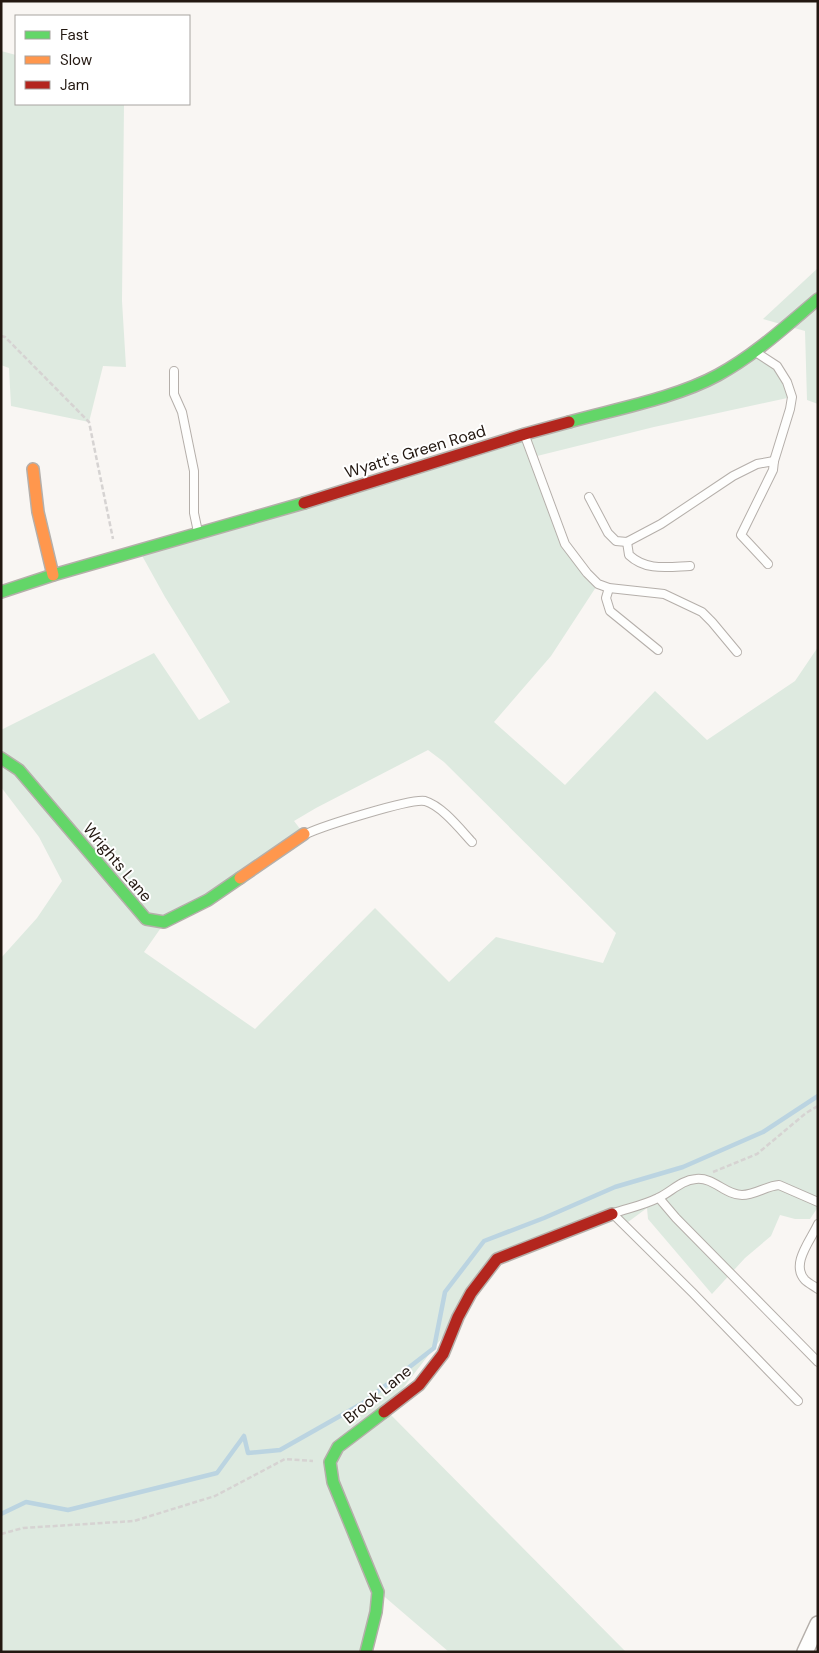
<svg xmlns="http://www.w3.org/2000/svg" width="819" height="1653" viewBox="0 0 819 1653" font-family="'DM Sans',sans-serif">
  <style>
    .green { fill: #deeae0; fill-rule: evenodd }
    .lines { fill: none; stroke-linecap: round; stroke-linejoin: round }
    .stream { stroke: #bbd4e1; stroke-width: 4.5 }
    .lane-casing { stroke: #b5afaa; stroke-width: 10 }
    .street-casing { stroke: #b5afaa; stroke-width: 18 }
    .fast-casing { stroke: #b5afaa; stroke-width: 14 }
    .slow-casing { stroke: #b5afaa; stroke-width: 14 }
    .jam-casing { stroke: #b5afaa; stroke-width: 14 }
    .path { stroke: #d6d3d2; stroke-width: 2.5; stroke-dasharray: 5 2.5; stroke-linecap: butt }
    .lane { stroke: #fefefd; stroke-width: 8 }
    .street { stroke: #fefefd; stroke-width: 15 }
    .fast { stroke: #63d668; stroke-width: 11 }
    .slow { stroke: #ff974d; stroke-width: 11 }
    .jam { stroke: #b3261e; stroke-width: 11 }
    .labels { text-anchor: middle; stroke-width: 4; stroke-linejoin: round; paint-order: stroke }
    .street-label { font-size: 16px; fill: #231811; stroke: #fff }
  </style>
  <rect width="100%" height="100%" fill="#f9f6f3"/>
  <g class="green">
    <path d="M1 51 16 55V104H124L122 301 126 367 103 366 89 422 11 406 9 368 1 365Z"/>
    <path d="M818 268V404L807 400 805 331 763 319Z"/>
    <path d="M756 352 777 366 792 397 654 427 533 457 565 544 598 584 551 656 494 722 565 785 655 691 707 740 795 681 818 647V1207L810 1219H795L780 1215 771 1236 745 1258 712 1294 648 1219 647 1208 624 1225 612 1214 498 1259 458 1317 386 1410 626 1652H449L379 1592 366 1652H1V958L37 918 62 881 39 837 1 787V730L154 653 199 720 230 702 165 597 140 552 631 406ZM428 750 444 762 616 933 603 963 496 937 449 982 375 908 255 1029 144 952 165 922 304 834 294 821 316 808Z"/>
  </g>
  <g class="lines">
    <path class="stream" d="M1 1514 26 1502 68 1510 217 1473 244 1436 248 1453 280 1450 363 1403 434 1348 445 1292 484 1241 544 1218 615 1187 683 1167 763 1132 818 1096"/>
    <g class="lane-casing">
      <g id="lane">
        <path d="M757 353 777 366 787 382 792 397 790 409 774 461 773 470 741 535 768 564"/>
        <path d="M174 371V394L182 412 194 471V513L198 532"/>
        <path d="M525 436 565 544 587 573 598 584 609 588 664 594 702 612 712 622 737 652"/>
        <path d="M589 497 608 533 616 541 627 542 661 524 733 476 757 464 774 461"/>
        <path d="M627 542 629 555C646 571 667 567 690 566"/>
        <path d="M609 588 606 598 610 611 658 650"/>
        <path d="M306 834C323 826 411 798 425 801 442 806 460 829 472 842"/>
        <path d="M659 1198 676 1218 818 1362"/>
        <path d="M614 1213C629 1208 644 1205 658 1198 671 1192 681 1180 696 1179 714 1177 725 1195 742 1195 755 1195 766 1186 779 1185L818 1202"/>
        <path d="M614 1215 693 1293 798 1401"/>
        <path d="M818 1224C811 1240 790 1264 805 1280 808 1283 814 1286 818 1289"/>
      </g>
    </g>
    <g class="street-casing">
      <path id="street" d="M805 1652 818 1624"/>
    </g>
    <g class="fast-casing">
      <g id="fast">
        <path d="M569 422C616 409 676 398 718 375 755 355 786 326 818 299"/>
        <path d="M1 592 53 575 304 503"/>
        <path d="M1 758 19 770 146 919 164 922 208 900 240 878"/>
        <path d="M366 1652 376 1612 378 1592 333 1482 330 1462 338 1447 384 1412"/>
      </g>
    </g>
    <g class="slow-casing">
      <g id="slow">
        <path d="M33 469 38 512 53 575"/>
        <path d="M240 878 304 834"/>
      </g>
    </g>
    <g class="jam-casing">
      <g id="jam">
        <path d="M304 503 525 434 569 422"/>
        <path d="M384 1412 419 1385 443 1354 458 1317 471 1293 497 1259 612 1214"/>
      </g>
    </g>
    <g class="path">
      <path d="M1 336 5 337 89 422 113 539"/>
      <path d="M713 1172 757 1154 806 1113 818 1106"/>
      <path d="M1 1534 23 1528 134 1521 215 1496 285 1459 313 1461"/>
    </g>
    <use href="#lane" class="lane"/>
    <use href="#street" class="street"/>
    <use href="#fast" class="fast"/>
    <use href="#slow" class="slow"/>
    <use href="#jam" class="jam"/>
  </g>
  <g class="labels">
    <g class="street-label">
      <text transform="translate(415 451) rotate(-17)" y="6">Wyatt's Green Road</text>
      <text transform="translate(118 862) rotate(50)" y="6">Wrights Lane</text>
      <text transform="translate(377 1394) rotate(-39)" y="6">Brook Lane</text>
    </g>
  </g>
  <rect width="819" height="1653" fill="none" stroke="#231811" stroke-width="5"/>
  <rect x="15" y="15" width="175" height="90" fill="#ffffff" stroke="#a7a3a0"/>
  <rect x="25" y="31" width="25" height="8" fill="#63d668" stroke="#a7a3a0"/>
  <text x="60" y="40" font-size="15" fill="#231811">Fast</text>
  <rect x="25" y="56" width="25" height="8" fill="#ff974d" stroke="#a7a3a0"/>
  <text x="60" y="65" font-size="15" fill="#231811">Slow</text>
  <rect x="25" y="81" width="25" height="8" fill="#b3261e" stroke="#a7a3a0"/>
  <text x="60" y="90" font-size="15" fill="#231811">Jam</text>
</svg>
